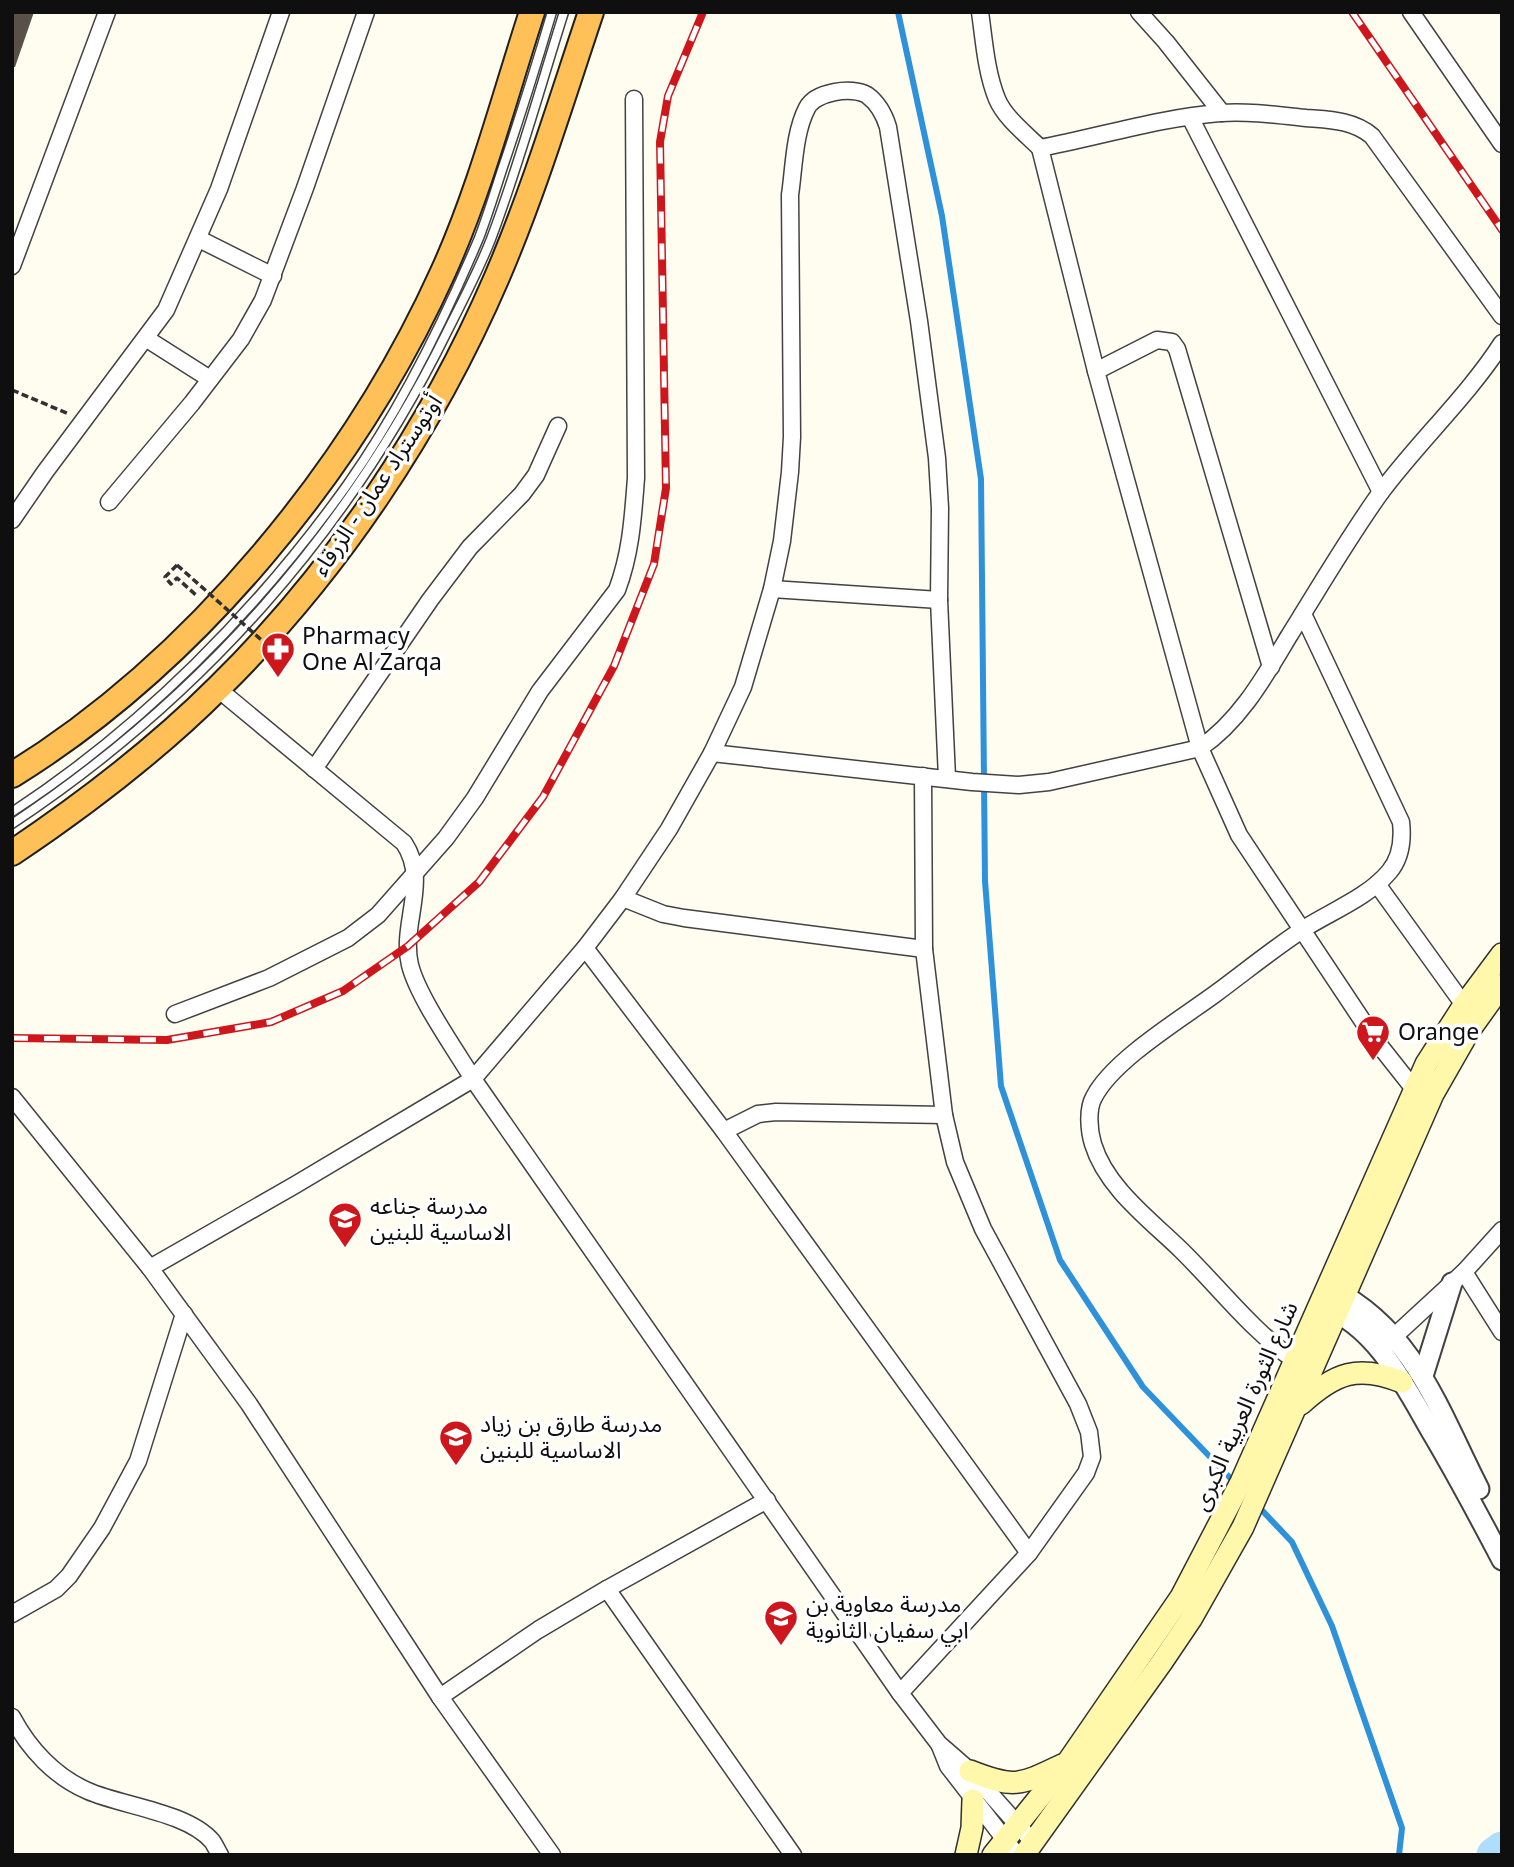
<svg xmlns="http://www.w3.org/2000/svg" width="1514" height="1867" viewBox="0 0 1514 1867" font-family="Georgia,'Noto Sans Arabic',serif">
  <style>
    .lines { fill: none; stroke-linecap: round; stroke-linejoin: round }
    .stream { stroke: #2e92db; stroke-width: 6 }
    .river { stroke: #afdefc; stroke-width: 35 }
    .building { fill: #59504a }
    .service-casing { stroke: #424242; stroke-width: 11 }
    .minor-casing { stroke: #424242; stroke-width: 19 }
    .tertiary-casing { stroke: #424242; stroke-width: 23 }
    .secondary-casing { stroke: #313131; stroke-width: 24 }
    .trunk-casing { stroke: #202020; stroke-width: 28 }
    .path { stroke: #313131; stroke-width: 3.5; stroke-dasharray: 7 3.5; stroke-linecap: butt }
    .service { stroke: #fff; stroke-width: 8 }
    .minor { stroke: #fff; stroke-width: 16 }
    .tertiary { stroke: #fff; stroke-width: 19 }
    .secondary { stroke: #fff8ab; stroke-width: 21 }
    .trunk { stroke: #ffc057; stroke-width: 24 }
    .rail-casing { stroke: #ce171c; stroke-width: 8 }
    .rail { stroke: #fff; stroke-width: 5; stroke-dasharray: 16; stroke-linecap: butt }
    .path-bridge { stroke: #313131; stroke-width: 3.5; stroke-dasharray: 7 3.5; stroke-linecap: butt }
    .labels { text-anchor: middle; stroke-width: 7; stroke-linejoin: round; paint-order: stroke }
    .street-label { font-size: 23px; fill: #0f0f0f; stroke: #fff }
    .poi-label { font-size: 23px; fill: #0f0f0f; stroke: #fff; text-anchor: start }
  </style>
  <rect width="100%" height="100%" fill="#fffcf0"/>
  <g class="lines">
    <g class="stream">
      <path d="M898 12 942 216 981 479 985 881 1001 1086 1060 1260 1143 1387 1236 1484"/>
      <path d="M1256 1504 1292 1542 1332 1626 1402 1828 1399 1855"/>
    </g>
    <path class="river" d="M1494 1855 1502 1849"/>
  </g>
  <path class="building" d="M12 12H34L15 67H12Z"/>
  <g class="lines">
    <g class="service-casing">
      <g id="service">
        <path d="M12 812C142 727 257 611 347 485 400 410 443 323 479 238 487 217 494 195 501 173 519 120 536 66 552 12"/>
        <path d="M12 824C200 699 349 532 448 330 463 300 479 270 491 239 519 165 540 88 564 12"/>
      </g>
    </g>
    <g class="minor-casing">
      <g id="minor">
        <path d="M980 12C984 40 986 72 997 99 1005 118 1026 134 1040 148"/>
        <path d="M1139 12 1166 42 1222 113"/>
        <path d="M1411 12 1502 144"/>
        <path d="M1190 117 1381 492"/>
        <path d="M199 239 273 276"/>
        <path d="M12 266 107 12"/>
        <path d="M147 339 210 379"/>
        <path d="M1096 371 1157 340 1172 342 1177 349 1271 667"/>
        <path d="M109 502 192 403 241 339 263 300 305 188 366 12"/>
        <path d="M12 520 45 472 166 310 219 189 281 12"/>
        <path d="M772 589 939 600"/>
        <path d="M218 689 404 843C430 882 400 924 410 965 418 997 455 1049 473 1079L900 1693 939 1744 970 1771 1033 1842"/>
        <path d="M712 753 972 782 1019 785 1049 782 1200 748C1240 721 1265 676 1289 636 1319 588 1348 538 1381 492 1419 441 1467 397 1502 343"/>
        <path d="M314 769 430 600 470 547 522 494 536 475 558 426"/>
        <path d="M1377 884 1464 1005"/>
        <path d="M623 898 663 914 684 918 924 949"/>
        <path d="M585 948 724 1131 1029 1553"/>
        <path d="M175 1014 269 978 348 938 378 915 446 838 475 798 540 691 617 590C631 553 633 517 636 478L634 99"/>
        <path d="M1414 1089 1376 1041 1239 835 1200 748 1096 371 1040 148C1098 137 1163 117 1220 113 1248 111 1278 115 1306 118 1330 120 1353 120 1372 136L1502 316"/>
        <path d="M12 1097 150 1268 249 1404 440 1697 552 1855"/>
        <path d="M724 1131 758 1114 776 1112 944 1115"/>
        <path d="M150 1268 295 1185 473 1079 585 948 623 898 669 829 712 753 743 687 772 589 782 541 790 472 792 437 790 195C794 168 794 133 807 108 815 92 852 86 867 95 878 103 884 114 888 127L919 321 937 458 940 508 939 600 947 778"/>
        <path d="M1464 1272 1502 1332"/>
        <path d="M1386 1344 1464 1272 1502 1230"/>
        <path d="M1294 1360C1250 1329 1219 1287 1180 1249 1149 1219 1106 1187 1093 1144 1089 1131 1087 1109 1094 1097 1113 1060 1181 1019 1215 994 1245 972 1274 948 1305 928 1332 911 1368 897 1389 872 1401 858 1403 840 1401 822L1303 614"/>
        <path d="M607 1589 793 1855"/>
        <path d="M12 1614 56 1589 69 1576 102 1528 138 1461 184 1314"/>
        <path d="M900 1693 1029 1553 1086 1473 1092 1457 1089 1432 1078 1404 983 1229 955 1162 944 1115 924 949 923 776"/>
        <path d="M440 1697 538 1630 607 1589 767 1500"/>
        <path d="M12 1717C29 1749 55 1777 88 1791 122 1806 187 1812 212 1841 215 1845 217 1850 220 1855"/>
        <path d="M940 1746 948 1766 1017 1855"/>
      </g>
    </g>
    <g class="tertiary-casing">
      <g id="tertiary">
        <path d="M1332 1289C1414 1330 1440 1413 1479 1489"/>
        <path d="M1324 1307C1378 1327 1407 1390 1434 1436 1458 1477 1480 1518 1502 1560"/>
        <path d="M1423 1376 1452 1283"/>
      </g>
    </g>
    <g class="secondary-casing">
      <g id="secondary">
        <path d="M1301 1404C1335 1373 1358 1364 1402 1382"/>
        <path d="M970 1771C1015 1789 1020 1785 1062 1765"/>
        <path d="M966 1855 972 1828 973 1800"/>
        <path d="M993 1855 1067 1763 1181 1597 1241 1482 1426 1064 1464 1005 1502 954"/>
        <path d="M1024 1855 1162 1662 1191 1619 1243 1527 1433 1094 1469 1031 1502 985"/>
      </g>
    </g>
    <g class="trunk-casing">
      <g id="trunk">
        <path d="M12 775C195 662 355 467 443 272 480 191 504 98 532 12"/>
        <path d="M12 853C85 804 157 749 219 687 336 572 432 428 497 277 534 191 561 101 591 12"/>
      </g>
    </g>
    <g class="path">
      <path d="M12 390 69 414"/>
      <path d="M177 565 165 577 171 584 177 578 197 596"/>
    </g>
    <use href="#service" class="service"/>
    <use href="#minor" class="minor"/>
    <use href="#tertiary" class="tertiary"/>
    <use href="#secondary" class="secondary"/>
    <use href="#trunk" class="trunk"/>
    <g class="rail-casing">
      <g id="rail">
        <path d="M1352 12 1502 230"/>
        <path d="M12 1038 167 1040 271 1022 343 991 408 946 479 882 543 797 614 666 654 564 666 488 660 142 668 96 703 12"/>
      </g>
    </g>
    <use href="#rail" class="rail"/>
    <path class="path-bridge" d="M177 565 275 652"/>
  </g>
  <defs>
    <g id="pharmacy-pin" transform="scale(1.75)"><path d="M0 17L-7.5 6A9.5 9.5 0 1 1 7.5 6Z" fill="#ce171c" stroke="#fff"/><path d="M-2-6h4v4h4v4h-4v4h-4v-4h-4v-4h4Z" fill="#fff"/></g>
    <g id="supermarket-pin" transform="scale(1.75)"><path d="M0 17L-7.5 6A9.5 9.5 0 1 1 7.5 6Z" fill="#ce171c" stroke="#fff"/><path d="M-6-5.5h2.5l.6 2H6L4.5 2H-2.5L-4.4-4H-6ZM-1.5 3.2a1.3 1.3 0 1 0 .1 0ZM3 3.2a1.3 1.3 0 1 0 .1 0Z" fill="#fff"/></g>
    <g id="school-pin" transform="scale(1.75)"><path d="M0 17L-7.5 6A9.5 9.5 0 1 1 7.5 6Z" fill="#ce171c" stroke="#fff"/><path d="M0-5L7-2L0 1L-7-2ZM-4 1L0 2.5L4 1V4Q0 6-4 4Z" fill="#fff"/></g>
  </defs>
  <g fill-rule="evenodd">
    <use href="#pharmacy-pin" x="278" y="649"/>
    <use href="#supermarket-pin" x="1373" y="1032"/>
    <use href="#school-pin" x="345" y="1219"/>
    <use href="#school-pin" x="456" y="1437"/>
    <use href="#school-pin" x="781" y="1617"/>
  </g>
  <g class="labels">
    <g class="street-label">
      <text transform="translate(377 485) rotate(-56)" y="8">أوتوستراد عمان - الزرقاء</text>
      <text transform="translate(1245 1406) rotate(-66)" y="8">شارع الثورة العربية الكبرى</text>
    </g>
    <g class="poi-label">
      <text x="302" y="644">Pharmacy<tspan x="302" dy="26">One Al Zarqa</tspan></text>
      <text x="1398" y="1040">Orange</text>
      <text x="370" y="1214">مدرسة جناعه<tspan x="370" dy="26">الاساسية للبنين</tspan></text>
      <text x="480" y="1432">مدرسة طارق بن زياد<tspan x="480" dy="26">الاساسية للبنين</tspan></text>
      <text x="806" y="1612">مدرسة معاوية بن<tspan x="806" dy="26">ابي سفيان الثانوية</tspan></text>
    </g>
  </g>
  <rect width="1514" height="1867" fill="none" stroke="#0f0f0f" stroke-width="28"/>
</svg>
